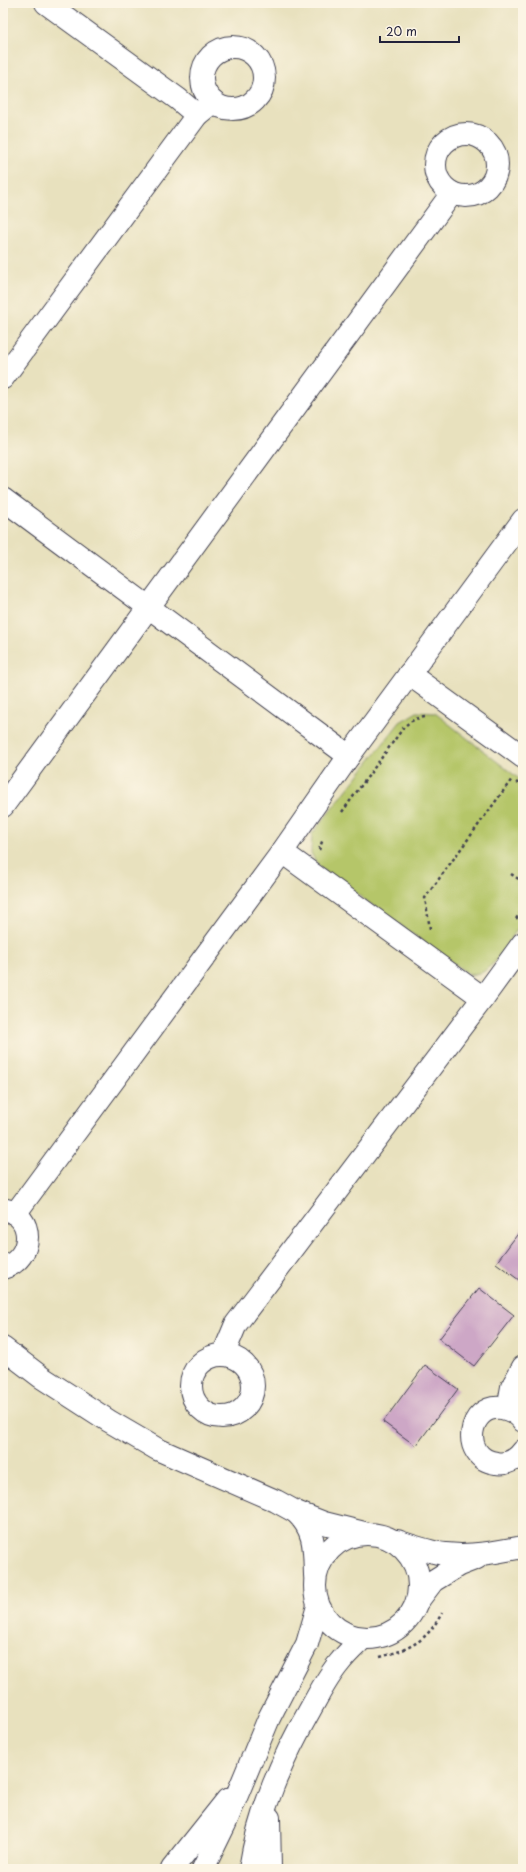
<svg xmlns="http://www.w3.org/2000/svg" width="526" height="1872" viewBox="0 0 526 1872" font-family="'Playpen Sans',sans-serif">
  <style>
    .green { fill: #b5c669; stroke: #6c7452 }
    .building { fill: #cda7c6 }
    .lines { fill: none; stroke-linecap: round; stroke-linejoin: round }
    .street-casing { stroke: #403f4f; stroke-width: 24 }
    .path { stroke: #403f4f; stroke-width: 2.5; stroke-dasharray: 3 3; stroke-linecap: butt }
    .street { stroke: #fff; stroke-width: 22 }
  </style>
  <rect width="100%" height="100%" fill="#fcf5e5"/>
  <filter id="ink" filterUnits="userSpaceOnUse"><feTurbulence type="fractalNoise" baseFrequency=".025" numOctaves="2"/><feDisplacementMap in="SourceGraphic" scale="8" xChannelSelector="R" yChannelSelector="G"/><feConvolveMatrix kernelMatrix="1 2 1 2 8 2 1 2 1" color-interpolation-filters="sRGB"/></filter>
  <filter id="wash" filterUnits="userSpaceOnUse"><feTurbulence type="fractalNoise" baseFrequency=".012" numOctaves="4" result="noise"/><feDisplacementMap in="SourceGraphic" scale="16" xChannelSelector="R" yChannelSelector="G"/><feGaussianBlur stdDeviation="0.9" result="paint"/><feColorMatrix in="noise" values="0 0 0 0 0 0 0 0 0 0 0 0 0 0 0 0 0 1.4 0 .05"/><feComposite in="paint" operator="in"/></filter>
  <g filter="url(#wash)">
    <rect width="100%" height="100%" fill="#e8e1be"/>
    <path class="green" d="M417 712 435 713 523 782V921L494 963 483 972 470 975 319 867 311 853 312 834 400 722Z"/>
    <g id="blocks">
      <g class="building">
        <path d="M523 1227V1283L496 1263Z"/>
        <path d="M479 1288 514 1315 474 1366 439 1339Z"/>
        <path d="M425 1365 458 1389 416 1446 383 1422Z"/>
      </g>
    </g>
  </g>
  <g filter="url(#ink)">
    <use href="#blocks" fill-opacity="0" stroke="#403f4f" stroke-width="1"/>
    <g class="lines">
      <g class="street-casing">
        <g id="street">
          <path d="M46 3 178 99 197 115"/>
          <circle cx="233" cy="78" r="31"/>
          <circle cx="466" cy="165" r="31"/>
          <path d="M3 378 197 115 213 102"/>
          <path d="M3 499 349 756"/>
          <path d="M409 674 523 757"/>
          <path d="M3 806 452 193"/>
          <path d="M282 852 483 998"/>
          <path d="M3 1209C36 1215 34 1259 3 1268"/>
          <path d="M15 1214 282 852 349 756 523 520"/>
          <path d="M3 1348 41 1377 109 1421 157 1449 276 1501 296 1512 324 1523 364 1533"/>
          <circle cx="222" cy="1386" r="31"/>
          <path d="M223 1355 236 1324 483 998 523 943"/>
          <path d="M508 1409 512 1387 523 1367"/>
          <path d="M523 1421C518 1413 511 1410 502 1408 468 1403 459 1458 496 1463 507 1465 517 1459 523 1451"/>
          <path d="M296 1512C316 1531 314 1549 315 1575"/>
          <circle cx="367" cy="1586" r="52"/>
          <path d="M397 1541C412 1546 429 1552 445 1554 471 1557 497 1552 523 1547"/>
          <path d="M417 1602 433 1581 459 1565 477 1558"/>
          <path d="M269 1818 270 1869"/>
          <path d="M172 1869 227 1800"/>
          <path d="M203 1869 225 1824 269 1718 307 1644 318 1606"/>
          <path d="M250 1869C259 1811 282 1759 311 1708 320 1692 328 1676 340 1662 347 1653 355 1646 363 1638"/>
        </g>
      </g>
      <g class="path">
        <path d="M516 782 523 787"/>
        <path d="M342 812 404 727C410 721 416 718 425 717"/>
        <path d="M319 850 323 839"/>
        <path d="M511 874 523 882"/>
        <path d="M516 919 523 909"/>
        <path d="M430 929 425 898 512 779"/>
        <path d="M380 1657C410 1649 426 1642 442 1613"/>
      </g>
      <use href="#street" class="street"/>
    </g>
  </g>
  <rect width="526" height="1872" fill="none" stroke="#fcf5e5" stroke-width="16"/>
  <path d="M380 36v6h79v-6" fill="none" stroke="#22223b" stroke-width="2"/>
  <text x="386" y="36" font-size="12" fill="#22223b" stroke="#fcf5e5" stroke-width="3" paint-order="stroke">20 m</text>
</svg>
